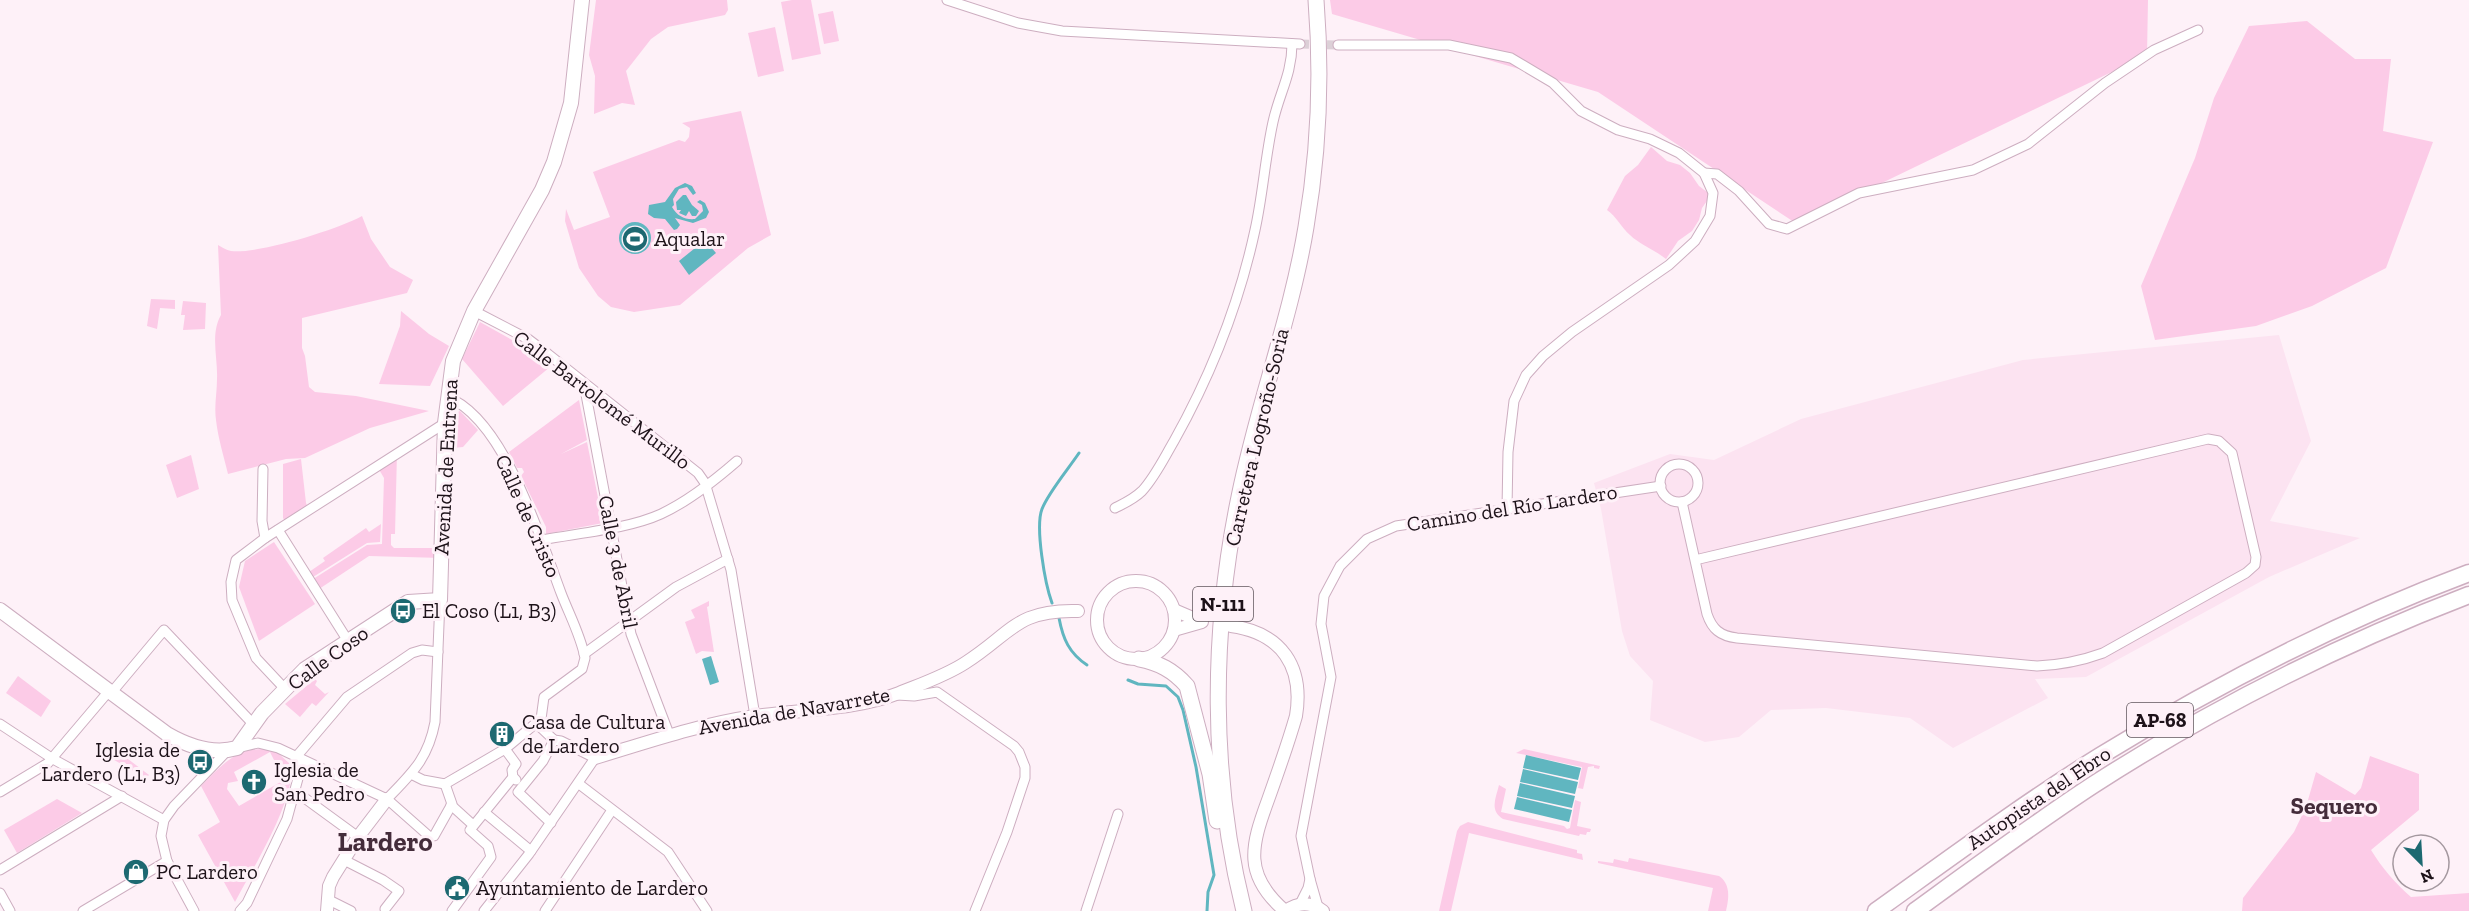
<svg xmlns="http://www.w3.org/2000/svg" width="2469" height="911" viewBox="0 0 2469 911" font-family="'Zilla Slab',serif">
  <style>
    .built { fill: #fce3f1 }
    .green { fill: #fccbe7; fill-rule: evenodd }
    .water { fill: #60b6c0 }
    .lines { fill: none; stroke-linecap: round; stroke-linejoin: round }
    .stream { stroke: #60b6c0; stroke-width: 3 }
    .minor-tunnel { stroke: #dcd0d7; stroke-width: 9; stroke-dasharray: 9 4.5; stroke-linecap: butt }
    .minor-casing { stroke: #cdaec0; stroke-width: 11 }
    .tertiary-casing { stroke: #cdaec0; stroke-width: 14 }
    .secondary-casing { stroke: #cdaec0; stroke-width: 16 }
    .trunk-casing { stroke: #cdaec0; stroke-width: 17 }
    .motorway-casing { stroke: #cdaec0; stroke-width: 19 }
    .minor { stroke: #fff; stroke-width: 9 }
    .tertiary { stroke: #fff; stroke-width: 12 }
    .secondary { stroke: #fff; stroke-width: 14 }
    .trunk { stroke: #fff; stroke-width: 15 }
    .motorway { stroke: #fff; stroke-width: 16 }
    .labels { text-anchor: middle; stroke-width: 6; stroke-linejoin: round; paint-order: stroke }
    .shield { fill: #fef1f8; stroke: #60555c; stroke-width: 1.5 }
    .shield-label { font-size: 20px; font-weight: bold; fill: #1d1219 }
    .poi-label { font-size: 21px; fill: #1d1219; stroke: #fef1f8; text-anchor: start }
    .street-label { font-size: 21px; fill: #1d1219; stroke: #fef1f8 }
    .quarter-label { font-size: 24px; font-weight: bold; fill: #442c3a; stroke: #fef1f8 }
    .district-label { font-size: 27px; font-weight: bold; fill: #442c3a; stroke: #fef1f8 }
  </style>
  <rect width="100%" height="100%" fill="#fef1f8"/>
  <path class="built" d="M2279 335 2311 441 2270 521 2360 538 2269 577 2086 677 2035 679 2048 698 1953 748 1910 718 1826 708 1771 710 1739 737 1705 742 1650 720 1653 681 1630 656 1622 631 1601 509 1594 483 1670 454 1714 460 1801 419 2023 360Z"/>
  <g class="green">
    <path d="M596 0H727L728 10 725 15 668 27 651 39 626 71 635 105 622 103 594 114 595 76 589 55Z"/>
    <path d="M792 0H811L821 54 792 60 781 2Z"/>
    <path d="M1330 0H2148L2147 55 1797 224 1598 92 1332 14Z"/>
    <path d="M833 11 839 41 824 44 818 14Z"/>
    <path d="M2307 21 2355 59H2391L2383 131 2433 142 2386 268 2312 306 2256 326 2155 340 2141 286 2195 158 2214 98 2249 26Z"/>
    <path d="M775 27 784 71 758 77 748 33Z"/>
    <path d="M741 111 771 235 748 248 680 305 634 312 611 307 598 296 579 268 565 221 566 209 574 230 610 217 593 172 679 140 685 142 689 137 690 128 682 123Z"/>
    <path d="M1651 147 1667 161 1680 165 1690 173 1699 186 1711 195 1702 208 1699 220 1692 231 1678 241 1666 259C1655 250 1639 244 1630 235 1621 227 1617 217 1607 210L1625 176 1638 165Z"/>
    <path d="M362 216 371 239 390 267 413 280 407 293 302 318V348L305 356 309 387 315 392 356 396 429 411 370 428 305 458 286 459 228 474C224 457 218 438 216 420 214 406 217 393 217 379 218 358 210 334 221 315L218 245C222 247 226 250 231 251 259 254 336 230 362 216Z"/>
    <path d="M151 299 175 300V309L160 308 157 329 147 326Z"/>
    <path d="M183 301 206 303 205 329 183 330 185 315H181Z"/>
    <path d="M401 311 429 334 449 346 430 386 379 384 400 326Z"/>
    <path d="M480 322 523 346 550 367 503 406 462 359Z"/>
    <path d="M579 400 587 440 561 454 587 442 603 523 546 534V527L521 476 524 472 522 468H517L509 452Z"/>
    <path d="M460 411 478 430 463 447 453 448 454 414Z"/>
    <path d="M397 453 395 534H391V545L394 548H442V558L369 556 316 591 310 581 367 545 382 544 384 478 377 466Z"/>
    <path d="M191 455 199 489 177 498 166 465Z"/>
    <path d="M301 459 306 503 308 508 286 522 283 518V464Z"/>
    <path d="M381 524 380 542 367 543 313 577 309 572 325 561 323 558 366 528 369 532Z"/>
    <path d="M274 542 315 604 259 641 239 587 245 561Z"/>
    <path d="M709 601V606L707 607 714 652 702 651 696 654 685 622 695 618 691 610Z"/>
    <path d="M18 676 51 701 41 717 6 693Z"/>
    <path d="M315 679 317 681 315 685 325 694 329 692 316 706 312 703 300 717 285 704Z"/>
    <path d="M107 743 149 775 146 778 100 752Z"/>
    <path d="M264 749 277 752 290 764C299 795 250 873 235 902L198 835 220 822 201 786C220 767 235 748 264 749ZM270 752 284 780 239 806 227 789 228 783 238 781 234 772Z"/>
    <path d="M1524 749 1600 766 1599 769 1594 768V766L1588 767 1583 789 1578 788 1582 767 1516 753Z"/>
    <path d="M2370 756 2419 774V810L2371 850C2382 868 2395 883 2411 897L2469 893V911H2242L2243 898 2294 832 2306 807 2316 772 2355 795 2361 788Z"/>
    <path d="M1499 785 1506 789 1501 812 1564 826 1567 829 1570 828 1575 800 1581 802 1577 826 1591 829 1590 832H1587L1586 835 1580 834 1579 836 1503 819C1489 810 1496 798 1499 785Z"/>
    <path d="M57 799 82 813 17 853 4 830Z"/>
    <path d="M1468 822 1577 850V853L1582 854 1583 860 1469 833 1451 911H1439L1457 831 1460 826Z"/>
    <path d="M1629 858 1719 876C1731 884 1729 899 1726 911H1708L1713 888 1598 863V861L1613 863 1614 859 1628 862Z"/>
  </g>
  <g class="water">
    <path d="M685 183 692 186 696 193 693 195 687 187 679 189 673 199 674 205 672 207C677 216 685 220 695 219L703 211 702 205 697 202 700 200 705 203 709 212 706 218 693 223 675 218 680 225 677 229 674 230 665 219 654 218 648 214 649 205 665 202 675 188Z"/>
    <path d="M683 195H686L692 205 699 211 696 216H692L689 211 686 216 679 213 681 210H677L676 202Z"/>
    <circle cx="635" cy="238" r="16"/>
    <path d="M705 240 716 253 689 275 679 261Z"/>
    <path d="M711 656 719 682 710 685 702 659Z"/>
    <path d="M1526 755 1581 768 1578 780 1523 768Z"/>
    <path d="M1523 769 1578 782 1575 794 1520 782Z"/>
    <path d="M1520 783 1575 796 1572 808 1517 796Z"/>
    <path d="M1517 797 1572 810 1569 822 1514 809Z"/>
  </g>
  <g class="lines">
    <g class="stream">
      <path d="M1052 603C1045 584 1035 527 1042 509 1048 493 1069 468 1079 453"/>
      <path d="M1059 618C1063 639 1069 653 1087 665"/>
      <path d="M1128 680 1138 684 1166 686 1178 697 1183 710 1196 767 1214 875 1208 892 1207 911"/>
    </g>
    <path class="minor-tunnel" d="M1300 44 1338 45"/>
    <g class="minor-casing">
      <g id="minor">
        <path d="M947 0 1018 23 1062 31 1300 44"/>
        <path d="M1338 45H1449L1511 58 1553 83 1581 111 1618 130 1650 139 1679 153 1704 173 1713 193 1710 216 1695 241 1669 265 1572 332 1543 356 1526 375 1514 401 1508 452 1507 509"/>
        <path d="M1704 173 1717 174 1739 191 1769 224 1787 229 1859 193 1973 170 2028 144 2105 83 2154 50 2198 30"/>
        <path d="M474 311 528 339 548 354 698 473 705 483 731 570 755 716"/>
        <path d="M584 384 631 634 669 734"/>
        <circle cx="1679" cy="483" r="19"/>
        <path d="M263 469 262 521 265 538"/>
        <path d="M1682 502 1707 614C1712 629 1720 636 1737 638L2037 666C2061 665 2081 661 2103 653L2246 573 2255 565 2256 557 2232 453 2219 441 2208 439 1695 560"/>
        <path d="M1115 508C1125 503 1134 499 1142 491 1155 477 1164 458 1174 441 1211 375 1239 304 1255 230 1263 194 1265 158 1273 122 1279 94 1292 74 1292 44"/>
        <path d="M278 530 348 641"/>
        <path d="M542 540C578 533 628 529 661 514 689 501 714 481 737 461"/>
        <path d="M584 654 676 587 728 559"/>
        <path d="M285 689 256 658 232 600 231 582 236 560 265 538 445 423"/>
        <path d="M112 692 164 630 254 725"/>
        <path d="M897 695 914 696 937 692 1014 746 1019 752 1025 767V778L1007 832 975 911"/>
        <path d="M0 724 53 759 164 820"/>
        <path d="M537 724 554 740"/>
        <path d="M237 748 258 743 278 748 387 799 430 837 434 836 452 804 445 784"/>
        <path d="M505 749 516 764 512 770 513 777 516 780"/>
        <path d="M296 757 347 697 412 653 422 650 438 652"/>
        <path d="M411 774 423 780 445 784 505 749 541 719 544 697 582 669 585 658C581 636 569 614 561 593 541 540 504 418 447 397"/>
        <path d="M579 784 668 852 707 911"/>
        <path d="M295 791 358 837"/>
        <path d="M0 792 48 763 109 691"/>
        <path d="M387 799C412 773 428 759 435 722L440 600"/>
        <path d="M451 805 473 825"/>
        <path d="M484 812 531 851"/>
        <path d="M551 823 518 792 543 761 554 740"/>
        <path d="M344 860 383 880 399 891 385 909"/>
        <path d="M0 870 122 796"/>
        <path d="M1310 879 1301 836 1331 677 1321 624 1324 596 1340 566 1367 539 1396 526 1661 486"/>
        <path d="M0 893 10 911"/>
        <path d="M329 900 351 911"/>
        <path d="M1300 904 1308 888 1310 879 1318 907"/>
        <path d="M83 911 167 861"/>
        <path d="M194 911 167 861 161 836 164 820 174 806 228 750"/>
        <path d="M240 911 247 903 287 819 303 760"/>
        <path d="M452 911 491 857 488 846 470 830 513 777"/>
        <path d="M484 911 529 854 595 758 561 741 554 740"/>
        <path d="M545 911 612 810"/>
        <path d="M1086 911 1118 814"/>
      </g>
    </g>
    <g class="tertiary-casing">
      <g id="tertiary">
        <circle cx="1136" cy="620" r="39"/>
        <path d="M1174 610 1202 622 1174 630"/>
        <path d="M1231 626C1282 633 1304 667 1296 716 1288 744 1278 772 1268 800 1251 846 1243 875 1285 911"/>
        <path d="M595 758C648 742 700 724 755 716 802 709 853 711 899 693 921 684 945 676 965 663 1011 634 1016 609 1078 611"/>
        <path d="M327 911 329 886 333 877 358 837 387 799"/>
        <path d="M1286 911C1298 902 1311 902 1323 911"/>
      </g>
    </g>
    <g class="secondary-casing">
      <path id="secondary" d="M0 610 167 734C188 746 213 755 237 748L262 713 305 669 408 602 440 600 445 423 453 361 474 311 542 190 554 162 571 103 582 0"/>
    </g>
    <g class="trunk-casing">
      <g id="trunk">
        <path d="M1139 659C1159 663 1173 670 1187 686L1210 774 1217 821"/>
        <path d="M1244 911C1210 776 1211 632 1239 497 1257 406 1291 318 1306 227 1319 151 1322 76 1316 0"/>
      </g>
    </g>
    <g class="motorway-casing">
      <g id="motorway">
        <path d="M1876 911C1950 858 2023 804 2100 756 2217 684 2340 621 2469 573"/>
        <path d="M1915 911C1974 868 2032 825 2093 785 2211 709 2338 645 2469 595"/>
      </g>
    </g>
    <use href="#minor" class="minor"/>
    <use href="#tertiary" class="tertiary"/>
    <use href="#secondary" class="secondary"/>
    <use href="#trunk" class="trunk"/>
    <use href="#motorway" class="motorway"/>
  </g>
  <defs>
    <g id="stadium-disc" transform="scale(1.35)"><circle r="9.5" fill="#1d6971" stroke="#fef1f8"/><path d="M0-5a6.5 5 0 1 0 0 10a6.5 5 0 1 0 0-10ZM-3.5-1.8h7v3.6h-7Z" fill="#fff"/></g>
    <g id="bus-disc" transform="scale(1.35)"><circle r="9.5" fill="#1d6971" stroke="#fef1f8"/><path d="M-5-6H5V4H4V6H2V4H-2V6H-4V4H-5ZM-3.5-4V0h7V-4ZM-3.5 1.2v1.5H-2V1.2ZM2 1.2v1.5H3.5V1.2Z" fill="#fff"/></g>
    <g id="building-disc" transform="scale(1.35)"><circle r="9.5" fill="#1d6971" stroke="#fef1f8"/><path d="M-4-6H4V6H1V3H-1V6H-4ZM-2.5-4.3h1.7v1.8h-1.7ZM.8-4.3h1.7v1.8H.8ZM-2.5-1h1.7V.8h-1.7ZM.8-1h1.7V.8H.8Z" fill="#fff"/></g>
    <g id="church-disc" transform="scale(1.35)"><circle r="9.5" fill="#1d6971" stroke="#fef1f8"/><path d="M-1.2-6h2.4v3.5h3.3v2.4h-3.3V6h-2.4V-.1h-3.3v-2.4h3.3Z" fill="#fff"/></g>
    <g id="shop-disc" transform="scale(1.35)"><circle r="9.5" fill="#1d6971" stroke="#fef1f8"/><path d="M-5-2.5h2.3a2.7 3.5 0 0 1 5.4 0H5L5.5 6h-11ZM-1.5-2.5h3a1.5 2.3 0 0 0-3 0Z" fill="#fff"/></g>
    <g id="civic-disc" transform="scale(1.35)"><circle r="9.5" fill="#1d6971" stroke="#fef1f8"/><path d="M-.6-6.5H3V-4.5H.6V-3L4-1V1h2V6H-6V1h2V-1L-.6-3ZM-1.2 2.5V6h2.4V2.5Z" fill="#fff"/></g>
  </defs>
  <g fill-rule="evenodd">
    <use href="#stadium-disc" x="635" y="239"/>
    <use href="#bus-disc" x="403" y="611"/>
    <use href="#building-disc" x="502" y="734"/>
    <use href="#bus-disc" x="200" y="762"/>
    <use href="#church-disc" x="254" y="782"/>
    <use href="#shop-disc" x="136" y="872"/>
    <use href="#civic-disc" x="457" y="888"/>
  </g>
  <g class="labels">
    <g class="shield">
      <rect x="1193" y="587" width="60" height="34" rx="4.5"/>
      <rect x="2127" y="703" width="66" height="34" rx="4.5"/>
    </g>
    <g class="shield-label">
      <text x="1223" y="611">N-111</text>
      <text x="2160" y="727">AP-68</text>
    </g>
    <g class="poi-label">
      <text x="654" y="246">Aqualar</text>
      <text x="422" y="618">El Coso (L1, B3)</text>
      <text x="522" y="729">Casa de Cultura<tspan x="522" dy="24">de Lardero</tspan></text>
      <text x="180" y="757" text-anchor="end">Iglesia de<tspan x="180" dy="24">Lardero (L1, B3)</tspan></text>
      <text x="274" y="777">Iglesia de<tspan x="274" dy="24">San Pedro</tspan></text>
      <text x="156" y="879">PC Lardero</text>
      <text x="476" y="895">Ayuntamiento de Lardero</text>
    </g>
    <g class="street-label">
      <text transform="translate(602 400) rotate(37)" y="7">Calle Bartolomé Murillo</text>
      <text transform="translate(1257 437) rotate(-77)" y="7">Carretera Logroño-Soria</text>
      <text transform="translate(446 467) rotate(-87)" y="7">Avenida de Entrena</text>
      <text transform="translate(1512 508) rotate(-9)" y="7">Camino del Río Lardero</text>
      <text transform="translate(528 516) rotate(66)" y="7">Calle de Cristo</text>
      <text transform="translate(618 562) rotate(79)" y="7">Calle 3 de Abril</text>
      <text transform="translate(328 658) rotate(-36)" y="7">Calle Coso</text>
      <text transform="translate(794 711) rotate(-10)" y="7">Avenida de Navarrete</text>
      <text transform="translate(2039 798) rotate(-34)" y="7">Autopista del Ebro</text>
    </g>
    <g class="quarter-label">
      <text x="2334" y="814">Sequero</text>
    </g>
    <g class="district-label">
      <text x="385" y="851">Lardero</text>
    </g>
  </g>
  <g transform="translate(2421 863) rotate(156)"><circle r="28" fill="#fef1f8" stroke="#a4989f" stroke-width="1.5"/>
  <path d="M0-4.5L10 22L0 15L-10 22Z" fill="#1d6971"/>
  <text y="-9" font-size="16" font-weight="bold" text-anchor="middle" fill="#1d1219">N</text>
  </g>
</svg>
